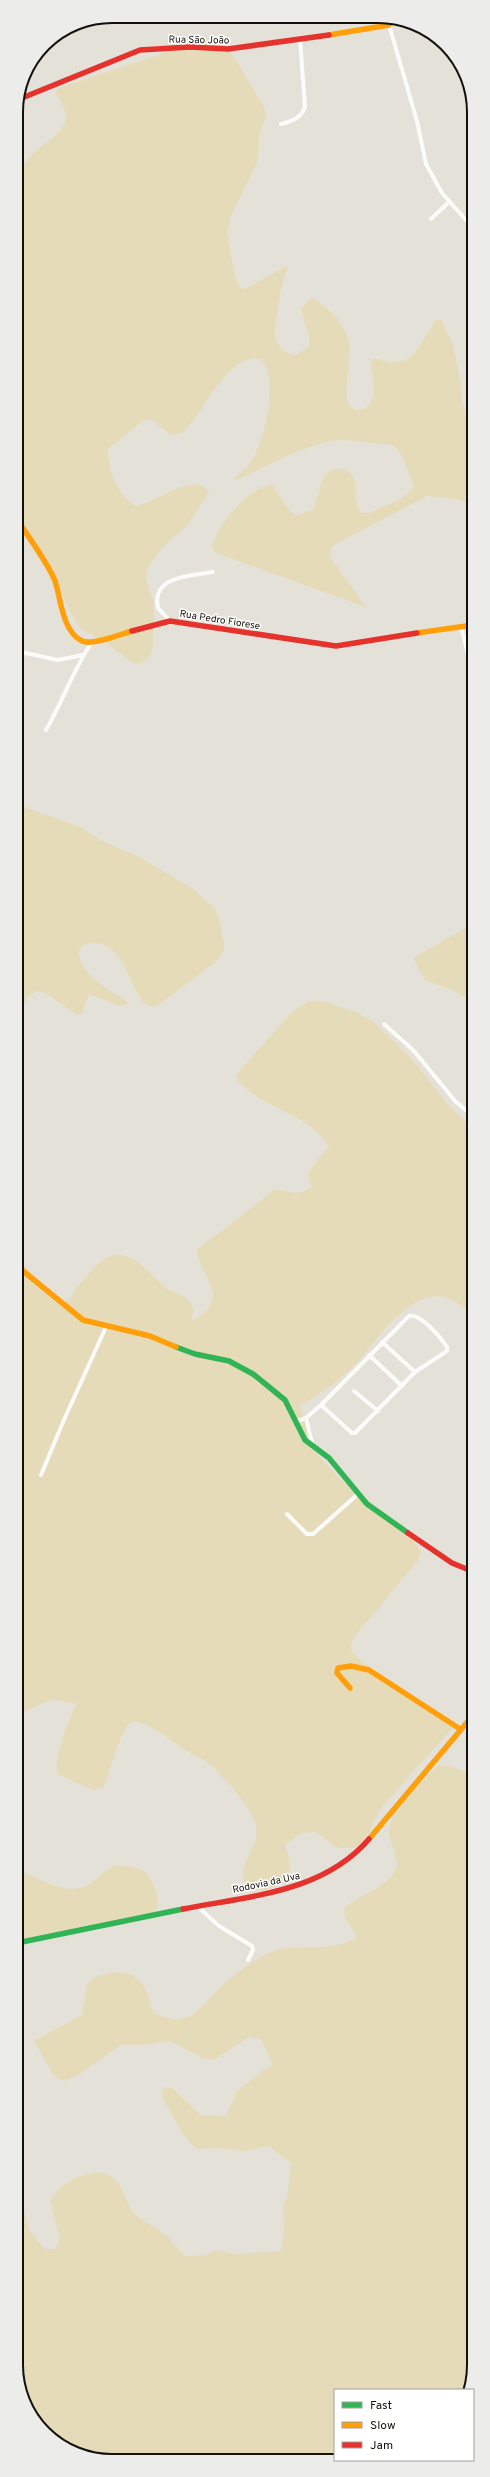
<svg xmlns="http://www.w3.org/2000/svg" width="490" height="2477" viewBox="0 0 490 2477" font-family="Overpass,sans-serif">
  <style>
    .green { fill: #e6dbb9 }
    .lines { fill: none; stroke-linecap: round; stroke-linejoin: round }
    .street { stroke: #fbfbf9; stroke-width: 4 }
    .fast { stroke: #30b455; stroke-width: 5.5 }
    .slow { stroke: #ff9f0a; stroke-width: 5.5 }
    .jam { stroke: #e5322d; stroke-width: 5.5 }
    .labels { text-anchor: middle; stroke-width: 3; stroke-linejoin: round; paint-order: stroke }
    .street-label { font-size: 10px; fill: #13110b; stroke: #fff }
    .rim { fill: none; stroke: #13110b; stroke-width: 2 }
  </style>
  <rect width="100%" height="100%" fill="#e4e2d8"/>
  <g class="green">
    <path d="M206 39H217L228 47 264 107 266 117 260 131 257 163 231 216 227 233 234 272 239 287 245 289 285 267 288 268C282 281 280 293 278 307 275 328 268 349 296 355L309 346C312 332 302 322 301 308L312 298C328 307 344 323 349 341 351 352 348 367 347 378 347 385 345 395 348 402 355 418 371 408 374 394 375 383 371 372 371 361L375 358C413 374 418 345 436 320H441L453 344 461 387 462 402 473 430V506L457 499 427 496 332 546 329 554 332 560 366 607 216 553 212 546C216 527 251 484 272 485L290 511 297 515 313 510C320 496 319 465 342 469 365 473 348 502 363 513H369C383 506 406 500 414 486L401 454 393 445 343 440 328 441 293 453 235 481V478C241 472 248 467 252 460 265 438 279 380 261 359 227 352 203 415 182 433 164 441 161 417 144 420L108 449C107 468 118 497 136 506 155 504 194 470 209 492L187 525 160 550 147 569 146 579 153 602 154 613 153 647 150 656 142 663H133L104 641 81 629 75 621 54 577 16 519V174C23 167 28 158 35 152 56 133 81 125 55 93L59 88Z"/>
    <path d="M24 74 27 85 24 92 19 94Z"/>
    <path d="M16 804 80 827 100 840 139 857 195 890 215 909 219 919 224 944 223 953 216 962 155 1007C149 1006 145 1005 142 1000 127 982 125 945 95 943 88 942 82 945 79 950 76 971 108 990 124 999L127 1003 125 1005 119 1006 89 994 82 1014H75L46 993 38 991 29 996 16 1012Z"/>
    <path d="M473 924V1002L455 991 425 980 413 958Z"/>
    <path d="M322 1001 356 1012 374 1022 412 1059 448 1105 473 1129 474 1315C466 1309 457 1302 448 1298 413 1286 379 1337 360 1359 344 1378 321 1393 300 1406L313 1443 320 1457 341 1480 366 1498 412 1539 421 1551 418 1560 410 1570 354 1637 351 1644V1651L362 1661 453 1727 380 1809 369 1833 360 1844 354 1848H338L315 1832 302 1833 286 1844C286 1853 291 1860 290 1869 288 1888 261 1894 247 1888 231 1866 266 1845 254 1820 245 1801 227 1780 211 1765 203 1758 193 1755 185 1750 173 1743 143 1715 129 1724 121 1729 109 1776 103 1788L93 1790 59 1775C50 1762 70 1720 76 1704L52 1699 17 1715 16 1257 64 1305C75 1291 96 1259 113 1255 134 1251 152 1276 166 1288 173 1293 185 1295 190 1302 195 1308 193 1315 191 1322 236 1296 198 1278 197 1249L238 1219 273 1190C290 1188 295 1200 312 1186L308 1175 313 1166 329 1146C308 1112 263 1111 236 1078L240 1070 293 1011 307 1002Z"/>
    <path d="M439 1765 453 1767 474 1776V2371L469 2390H335V2460H390L93 2459 64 2448 40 2429 17 2377V2186L30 2231 44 2249H55L60 2239 50 2201C59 2181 100 2161 117 2181 125 2190 126 2205 135 2214 142 2221 152 2225 160 2231 170 2238 177 2248 186 2256L206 2255 216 2250 237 2254 281 2251 284 2228 283 2209 288 2192 291 2163 268 2146 245 2151 218 2148 198 2149 192 2145 183 2134 163 2098 162 2090 165 2087 172 2088 201 2115 226 2116 237 2091 272 2064 261 2039 249 2037 215 2059H205L170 2041 143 2045H121L78 2075 65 2081 57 2078 52 2073 34 2041 82 2015 87 1984C99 1971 128 1967 141 1982 148 1990 149 2004 154 2013 161 2015 168 2019 175 2019 195 2021 210 1997 223 1985 233 1975 263 1954 276 1950 296 1945 344 1951 356 1937 354 1927 341 1918 345 1907 360 1895 381 1890 393 1874 404 1861 388 1845 389 1830 391 1810 424 1779 439 1765Z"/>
    <path d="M115 1866C124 1866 137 1865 145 1872 152 1878 161 1901 157 1909 155 1913 151 1915 147 1917L17 1945V1870C37 1876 61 1895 83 1887 95 1882 103 1871 115 1866Z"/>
  </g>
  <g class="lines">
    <g class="street">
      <path d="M387 18 417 121 426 164 442 193 473 228"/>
      <path d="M281 124C293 121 301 118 305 107L300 39"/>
      <path d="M431 219 449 202"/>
      <path d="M170 621 158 608C151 576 190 576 213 572"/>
      <path d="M461 626 473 675"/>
      <path d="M16 651 58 660 83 655"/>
      <path d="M46 730C63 701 73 670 92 642"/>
      <path d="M384 1024 414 1051 456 1102 473 1116"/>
      <path d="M382 1342 415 1372"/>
      <path d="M369 1355 402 1386"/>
      <path d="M354 1391 378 1411"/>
      <path d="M306 1418 313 1447"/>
      <path d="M295 1422 306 1418 321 1405 409 1316C421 1313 441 1338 447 1347V1351L415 1372 355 1433H352L321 1405"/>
      <path d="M41 1475 63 1422 106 1327"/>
      <path d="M287 1514 307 1534H313L358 1494"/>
      <path d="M197 1906 219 1926 252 1946 253 1950 248 1960"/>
    </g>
    <g class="fast">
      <path d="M176 1347 195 1354 229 1361 253 1374 285 1400 305 1440 329 1458 367 1504 408 1533"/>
      <path d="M17 1943 183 1909"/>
    </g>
    <g class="slow">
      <path d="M329 35 389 25"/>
      <path d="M16 518C27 535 48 563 55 581 61 599 62 631 82 641 92 646 121 634 132 631"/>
      <path d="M417 633 473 625"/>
      <path d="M17 1266 83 1320 150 1336 176 1347"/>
      <path d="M350 1688 337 1673 338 1668 351 1666 369 1670 460 1729"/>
      <path d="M369 1839 474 1714"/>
    </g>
    <g class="jam">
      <path d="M17 100 140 50 190 47 228 49 329 35"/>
      <path d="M132 631 170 621 336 646 417 633"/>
      <path d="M408 1533 452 1563 474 1572"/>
      <path d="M183 1909C248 1896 323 1893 369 1839"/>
    </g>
  </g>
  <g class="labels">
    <g class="street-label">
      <text transform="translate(199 39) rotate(1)" y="4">Rua São João</text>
      <text transform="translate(220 619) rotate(9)" y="4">Rua Pedro Fiorese</text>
      <text transform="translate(266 1882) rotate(-12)" y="4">Rodovia da Uva</text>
    </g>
  </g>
  <path d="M0 0H490V2477H0ZM112 23H378A89 89 0 0 1 467 112V2365A89 89 0 0 1 378 2454H112A89 89 0 0 1 23 2365V112A89 89 0 0 1 112 23Z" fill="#ececeb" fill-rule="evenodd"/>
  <path class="rim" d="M112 23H378A89 89 0 0 1 467 112V2365A89 89 0 0 1 378 2454H112A89 89 0 0 1 23 2365V112A89 89 0 0 1 112 23Z"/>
  <rect x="334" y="2389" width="140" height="72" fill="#ffffff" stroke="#a1a09d"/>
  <rect x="342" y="2402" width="20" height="6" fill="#30b455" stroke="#a1a09d"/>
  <text x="370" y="2409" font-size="12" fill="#13110b">Fast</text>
  <rect x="342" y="2422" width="20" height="6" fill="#ff9f0a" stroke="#a1a09d"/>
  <text x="370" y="2429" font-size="12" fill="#13110b">Slow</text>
  <rect x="342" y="2442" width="20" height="6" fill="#e5322d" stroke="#a1a09d"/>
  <text x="370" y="2449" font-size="12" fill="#13110b">Jam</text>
</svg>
